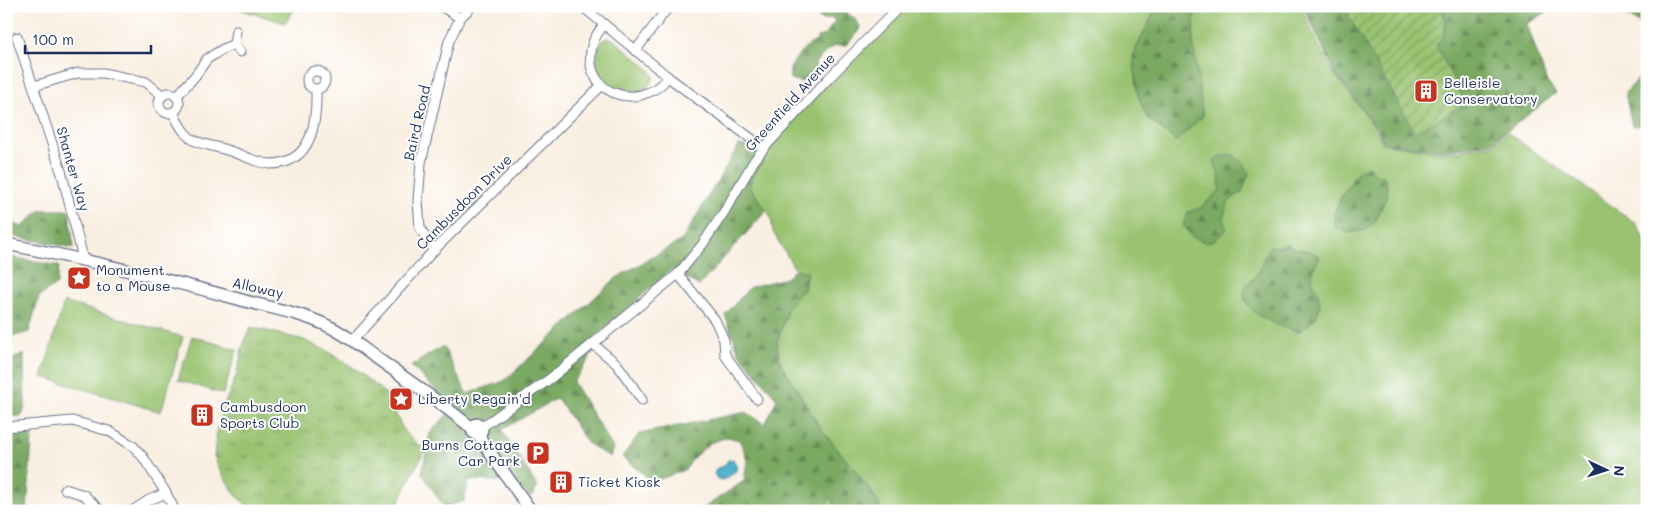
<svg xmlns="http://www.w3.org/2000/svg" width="1653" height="517" viewBox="0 0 1653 517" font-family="Mali,sans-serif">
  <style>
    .grass { fill: #99c370; stroke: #5a7967 }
    .forest { fill: url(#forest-firs); stroke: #4a6c60 }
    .park { fill: url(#park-tufts); stroke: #5a7967 }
    .garden { fill: url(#garden-furrows); stroke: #5a7967 }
    .water { fill: url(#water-ripples); stroke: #347295 }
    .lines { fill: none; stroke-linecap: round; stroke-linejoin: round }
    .minor-casing { stroke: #69728c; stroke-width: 11 }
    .major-casing { stroke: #69728c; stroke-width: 14 }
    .minor { stroke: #fff; stroke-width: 9 }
    .major { stroke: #fff; stroke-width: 11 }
    .labels { text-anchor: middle; stroke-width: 4; stroke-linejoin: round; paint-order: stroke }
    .poi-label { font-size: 14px; fill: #1b2f5e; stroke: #fff; text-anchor: start }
    .street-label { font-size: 14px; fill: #1b2f5e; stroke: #fff }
  </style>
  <defs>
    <pattern id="forest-firs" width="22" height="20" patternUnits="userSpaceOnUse" patternTransform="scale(1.25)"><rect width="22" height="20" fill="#7aa962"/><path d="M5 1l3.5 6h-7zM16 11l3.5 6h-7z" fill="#638a54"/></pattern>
    <pattern id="park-tufts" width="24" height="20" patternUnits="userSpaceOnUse" patternTransform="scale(1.25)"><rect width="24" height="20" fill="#99c370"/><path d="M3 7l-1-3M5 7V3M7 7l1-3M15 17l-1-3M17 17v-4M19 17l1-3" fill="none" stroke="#7c9f5f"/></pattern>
    <pattern id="garden-furrows" width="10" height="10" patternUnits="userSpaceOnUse" patternTransform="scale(1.25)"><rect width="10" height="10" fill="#99c370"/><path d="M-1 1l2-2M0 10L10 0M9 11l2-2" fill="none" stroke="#7c9f5f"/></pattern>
    <pattern id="water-ripples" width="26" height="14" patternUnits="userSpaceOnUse" patternTransform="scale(1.25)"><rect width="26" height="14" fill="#4db4cc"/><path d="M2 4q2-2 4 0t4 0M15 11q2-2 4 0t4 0" fill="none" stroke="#3f93a9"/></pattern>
  </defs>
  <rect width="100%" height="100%" fill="#fff"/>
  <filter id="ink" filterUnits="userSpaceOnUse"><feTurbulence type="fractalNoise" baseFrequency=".02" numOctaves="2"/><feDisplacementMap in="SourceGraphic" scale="10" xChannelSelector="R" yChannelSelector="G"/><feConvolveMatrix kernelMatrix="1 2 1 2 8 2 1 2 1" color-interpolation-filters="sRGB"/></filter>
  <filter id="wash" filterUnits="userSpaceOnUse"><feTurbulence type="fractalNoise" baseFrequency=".0096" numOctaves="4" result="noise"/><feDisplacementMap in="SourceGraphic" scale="20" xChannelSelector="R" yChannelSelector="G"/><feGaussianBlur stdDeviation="1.12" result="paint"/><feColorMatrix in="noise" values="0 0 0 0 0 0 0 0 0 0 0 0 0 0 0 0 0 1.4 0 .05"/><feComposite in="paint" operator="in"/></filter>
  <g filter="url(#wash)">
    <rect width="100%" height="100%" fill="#f9efe1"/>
    <g class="grass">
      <path d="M900 6H1301C1311 29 1321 52 1334 73 1350 97 1371 117 1383 143L1447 153 1493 144 1508 133 1636 223 1647 243V511H882L870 489 821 429 780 362 777 342 785 318 788 306 804 290 807 273 795 269 773 232 771 217 749 185 768 150 764 148Z"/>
      <path d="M608 38 615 40 650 70 654 77C640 113 577 82 603 40Z"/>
      <path d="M64 302 183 337 161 412 42 377Z"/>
      <path d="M192 336 237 350 223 394 178 380Z"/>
    </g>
    <g class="forest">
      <path d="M816 6H846L848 14 854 18 860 26 858 33 845 46C830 43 825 54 815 63L819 73 805 83 790 79C790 76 789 70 791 67 794 59 808 43 817 41V37L825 35 835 21 832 18 822 20 818 17Z"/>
      <path d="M1157 6H1195L1193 42 1203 116 1176 141 1147 118 1138 95 1133 55Z"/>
      <path d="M1303 6H1343L1382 72 1466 104 1436 45C1447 30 1449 23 1440 6H1552L1550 10 1527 24 1547 82 1556 93 1493 142 1447 151 1384 143 1378 130 1335 73Z"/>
      <path d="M1608 6H1647V56L1641 24Z"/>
      <path d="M1647 70V125L1632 126 1625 93Z"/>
      <path d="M739 145 769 150 749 185 766 211 699 286 672 269 586 346 590 358 573 382 613 448 610 457 588 444 557 398 502 430 538 487 531 497 511 482 469 480 464 501 444 507 422 473 430 433 453 408 411 366 443 346 467 394 504 381 616 278 682 240Z"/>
      <path d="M1233 155 1244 163 1249 173 1242 192 1229 201 1225 210 1224 221 1227 229 1216 239 1207 243 1193 237 1183 225 1188 212 1200 208 1220 190 1219 176 1214 161 1222 156Z"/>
      <path d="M1368 166 1377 174 1385 177 1387 185 1386 198 1375 222 1365 230 1348 233 1335 227 1334 213 1341 197 1358 172Z"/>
      <path d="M40 210H69L74 248 6 235V220L22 227Z"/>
      <path d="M1289 244 1293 248C1303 249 1311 251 1320 257 1318 261 1314 267 1313 271 1311 280 1315 286 1318 294 1324 311 1313 324 1298 332 1281 327 1234 312 1246 286 1248 282 1252 281 1254 278 1260 270 1265 255 1270 246L1277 247Z"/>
      <path d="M6 256 59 266 57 284 39 297 29 332 7 338Z"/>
      <path d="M795 269 807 272 804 290 788 306 785 318 777 342 780 362 821 429 870 489 882 511H839L831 499 815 511H699L744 481C747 462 749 458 739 440L728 437 710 443 693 458 686 469 653 482 622 457 639 434 746 412 765 424 777 399 739 353 725 315 750 287 786 278Z"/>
      <path d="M24 354 25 407 22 416 6 417V408L11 400 8 361Z"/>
      <path d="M33 424 27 511H6V427Z"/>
    </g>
    <g class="park">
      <path d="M229 6H297L285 23Z"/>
      <path d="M251 327 304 340 329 352 350 365 386 394 405 433 425 450 394 511H253L235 494 219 469 214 456 217 429 227 398 237 374 242 348Z"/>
    </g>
    <g class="garden">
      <path d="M1343 6H1440C1447 19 1448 34 1436 45L1466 104 1415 132Z"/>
      <path d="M831 499 839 511H815Z"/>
    </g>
    <path class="water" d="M733 459 738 469C734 473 728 477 723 480L717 479 714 474 717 468 724 466 728 460Z"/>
  </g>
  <g filter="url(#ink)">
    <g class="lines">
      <g class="minor-casing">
        <g id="minor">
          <path d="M441 6 460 18"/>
          <path d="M582 6 668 77 764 148"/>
          <path d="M604 24C601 29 596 35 594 40 575 91 638 116 668 77"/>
          <path d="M236 31 234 44 240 52"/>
          <path d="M17 37 62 174 81 250 82 260"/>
          <path d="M636 50 669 6"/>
          <circle cx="316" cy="80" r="9"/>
          <path d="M34 86 78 73H103L146 82 163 96"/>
          <circle cx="169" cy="103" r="10"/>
          <path d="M176 97 195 76 207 59 223 49 234 44"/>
          <path d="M173 112C189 148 197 140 230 151 243 155 256 163 270 164 313 164 317 121 316 89"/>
          <path d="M434 250 420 228 418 200 421 163 449 41 460 18 472 6"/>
          <path d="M678 274 715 320 724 340 725 355 757 399"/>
          <path d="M352 341 434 250 601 86"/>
          <path d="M593 344 617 364 642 400"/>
          <path d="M6 427 72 421 109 431 133 446 143 457 166 493 175 511"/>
          <path d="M482 427 551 378 678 274 702 245 724 212 754 161 764 148 828 79 900 6"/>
          <path d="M65 489 84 495 101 511"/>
          <path d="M132 511 149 500 166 493"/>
        </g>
      </g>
      <g class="major-casing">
        <g id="major">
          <path d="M6 244C84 259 162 278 238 299 269 308 299 312 328 326 346 334 362 348 378 359 411 382 443 404 473 429"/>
          <circle cx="477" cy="429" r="5"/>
          <path d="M477 434 531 511"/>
        </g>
      </g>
      <use href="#minor" class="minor"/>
      <use href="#major" class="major"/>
    </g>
  </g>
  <defs>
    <g id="building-square" transform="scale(1.25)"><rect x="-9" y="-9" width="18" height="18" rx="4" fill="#c8321e" stroke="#fff"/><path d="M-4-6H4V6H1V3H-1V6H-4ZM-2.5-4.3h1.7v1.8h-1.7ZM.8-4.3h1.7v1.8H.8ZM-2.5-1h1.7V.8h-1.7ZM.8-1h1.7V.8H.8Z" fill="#fff"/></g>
    <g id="sight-square" transform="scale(1.25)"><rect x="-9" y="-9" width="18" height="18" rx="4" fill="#c8321e" stroke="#fff"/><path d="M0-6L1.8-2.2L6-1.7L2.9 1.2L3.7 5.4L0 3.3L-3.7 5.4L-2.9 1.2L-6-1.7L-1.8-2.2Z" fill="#fff"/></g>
    <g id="parking-square" transform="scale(1.25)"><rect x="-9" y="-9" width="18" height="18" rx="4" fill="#c8321e" stroke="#fff"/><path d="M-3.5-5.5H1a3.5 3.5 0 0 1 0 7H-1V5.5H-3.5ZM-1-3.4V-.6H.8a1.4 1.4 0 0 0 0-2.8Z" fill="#fff"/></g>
  </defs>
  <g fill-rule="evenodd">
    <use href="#building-square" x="1426" y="91"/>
    <use href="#sight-square" x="79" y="278"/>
    <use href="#sight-square" x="401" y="399"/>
    <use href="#building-square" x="202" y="415"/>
    <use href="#parking-square" x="538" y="453"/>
    <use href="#building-square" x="561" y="482"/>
  </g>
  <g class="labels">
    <g class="poi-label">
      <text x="1444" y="88">Belleisle<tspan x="1444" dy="16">Conservatory</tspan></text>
      <text x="96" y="275">Monument<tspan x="96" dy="16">to a Mouse</tspan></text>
      <text x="418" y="404">Liberty Regain'd</text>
      <text x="220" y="412">Cambusdoon<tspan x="220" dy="16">Sports Club</tspan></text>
      <text x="520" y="450" text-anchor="end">Burns Cottage<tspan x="520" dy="16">Car Park</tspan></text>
      <text x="578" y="487">Ticket Kiosk</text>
    </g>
    <g class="street-label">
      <text transform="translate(790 102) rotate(-48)" y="5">Greenfield Avenue</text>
      <text transform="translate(417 123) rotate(-77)" y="5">Baird Road</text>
      <text transform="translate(73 169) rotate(74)" y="5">Shanter Way</text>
      <text transform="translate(464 202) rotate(-45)" y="5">Cambusdoon Drive</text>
      <text transform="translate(258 288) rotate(13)" y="5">Alloway</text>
    </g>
  </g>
  <rect width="1653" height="517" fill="none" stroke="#fff" stroke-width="25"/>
  <g transform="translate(1606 470) rotate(94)" stroke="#ffffff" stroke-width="4" paint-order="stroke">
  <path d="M0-4L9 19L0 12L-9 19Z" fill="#1b2f5e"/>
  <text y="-8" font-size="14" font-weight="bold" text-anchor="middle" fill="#1b2f5e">N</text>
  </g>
  <path d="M25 45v8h126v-8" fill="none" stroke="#1b2f5e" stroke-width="2.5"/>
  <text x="32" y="45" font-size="15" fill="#1b2f5e" stroke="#ffffff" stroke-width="4" paint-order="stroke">100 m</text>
</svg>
